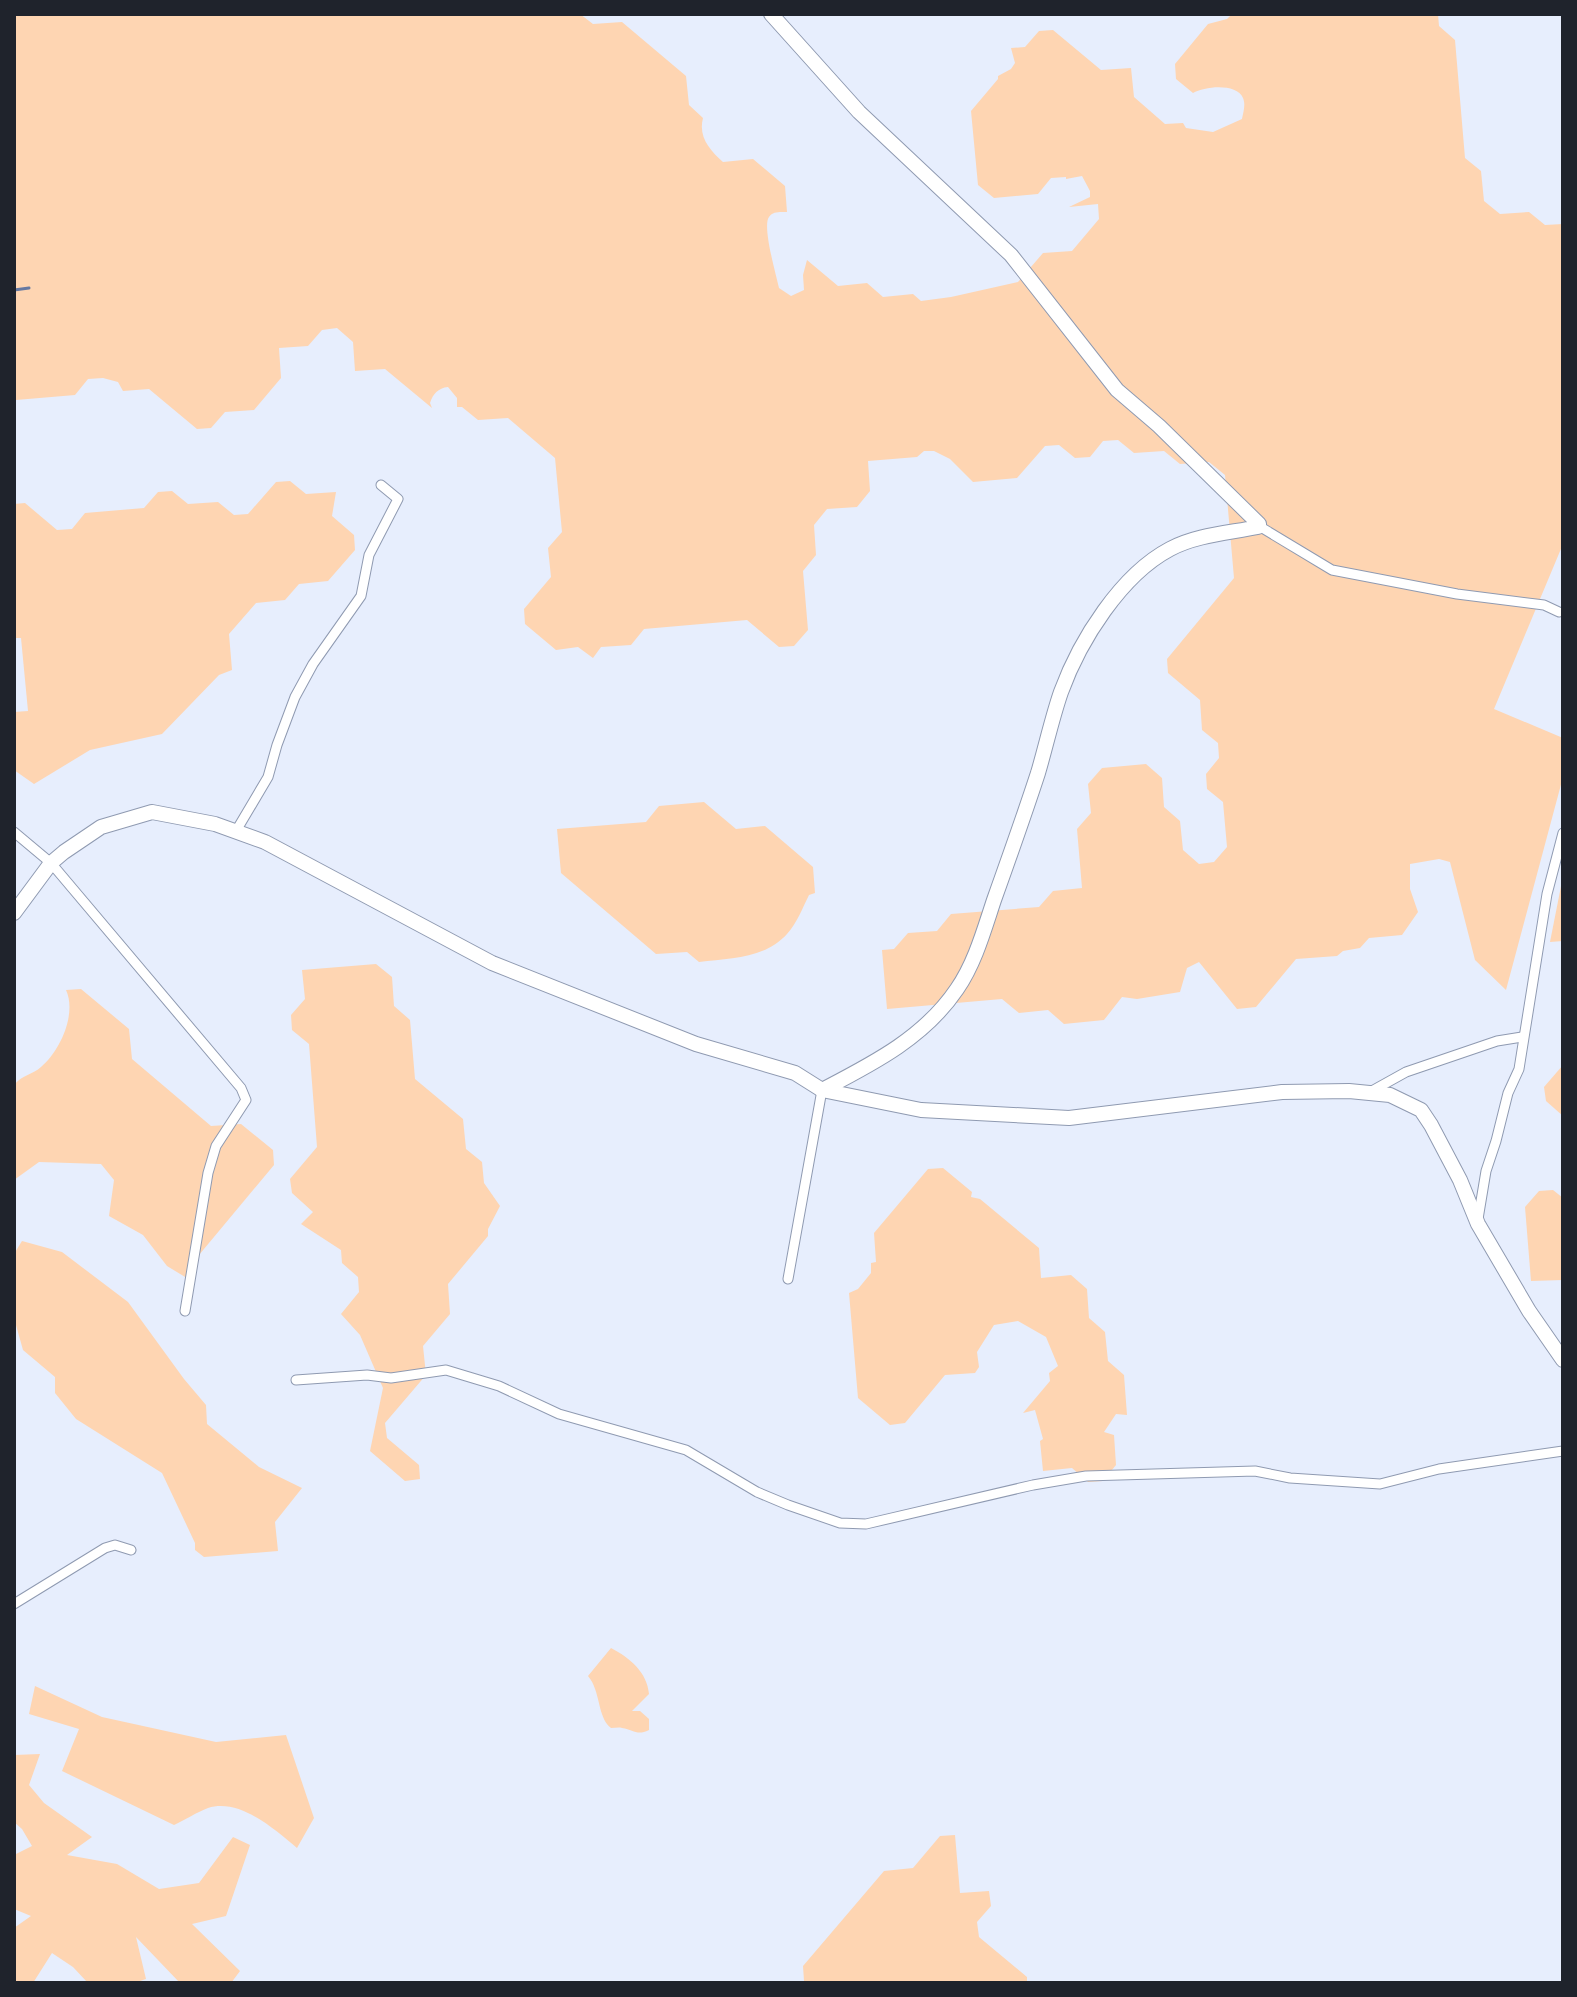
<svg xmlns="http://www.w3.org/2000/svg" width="1577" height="1997" viewBox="0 0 1577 1997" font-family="'PT Sans',sans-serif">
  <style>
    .green { fill: #fed5b2 }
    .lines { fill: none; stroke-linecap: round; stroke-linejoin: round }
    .stream { stroke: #6679a2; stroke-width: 3 }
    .street-casing { stroke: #8f9ab1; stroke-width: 11 }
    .secondary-casing { stroke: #8f9ab1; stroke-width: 16 }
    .street { stroke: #fff; stroke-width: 9 }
    .secondary { stroke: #fff; stroke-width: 14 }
  </style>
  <rect width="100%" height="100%" fill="#e7eefd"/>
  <g class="green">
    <path d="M14 14H580L593 24 622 22 686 76 689 105 703 118C698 137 710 150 723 162L753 159 785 186 787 212C780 212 773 211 769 217 762 226 776 274 779 288L791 296 804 290 803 275 807 260 838 286 867 283 883 297 913 294 921 301 951 297 1018 282 1043 253 1072 251 1099 219 1098 204 1069 207 1090 197V191L1082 176 1066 179V177L1051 178 1038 194 994 198 978 185 971 111 998 79V76L1011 69 1015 63 1011 48 1025 47 1039 31 1053 30 1101 70 1131 68 1134 97 1165 124 1183 123 1186 128 1213 132 1242 119C1243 113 1246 105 1243 98 1237 83 1205 86 1193 93L1176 79 1175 64 1208 24 1227 19 1232 14H1438L1439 26 1455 40 1465 158 1481 171 1484 201 1500 214 1529 212 1545 225 1563 224V544L1494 709 1563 738V777L1506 990 1475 960 1450 862 1439 859 1410 864V889L1418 912 1402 935 1369 938 1360 948 1343 951 1337 956 1296 959 1256 1007 1237 1009 1199 962 1187 968 1180 992 1137 999 1122 997 1104 1020 1064 1024 1048 1010 1019 1013 1002 999 887 1009 882 950 894 949 908 933 937 931 951 914 1039 907 1053 891 1082 888 1077 829 1091 813 1088 784 1102 768 1146 764 1162 778 1164 807 1180 821 1183 850 1199 864 1214 862 1227 847 1223 802 1207 789 1206 774 1219 758 1218 743 1202 730 1200 700 1168 673 1167 659 1234 578 1225 475 1209 462 1180 464 1164 451 1134 453 1118 440 1103 441 1090 457 1075 458 1059 445 1045 446 1017 478 973 482 950 459 934 451H924L917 457 868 461 870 491 857 507 827 509 814 525 816 555 803 571 808 630 794 646 779 647 747 620 644 629 631 645 601 647 593 658 578 647 556 650 525 624 524 609 551 577 548 548 562 532 555 458 508 418 478 420 462 407H457V398L448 387C438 388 433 394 430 403L432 408 385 369 355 371 353 342 337 328 322 330 308 346 279 348 281 378 254 410 225 412 211 428 197 429 149 389 123 391 118 382 103 378 88 379 75 395 16 400 14 403Z"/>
    <path d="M290 481 306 494 336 492 332 516 354 535 355 550 328 581 299 584 285 600 256 603 229 634 232 670 219 675 162 734 90 750 34 784 14 770V712L28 711 21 638H14V504L25 503 57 530 72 529 85 513 144 508 158 492 172 491 188 504 218 502 234 515 248 514 276 482Z"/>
    <path d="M704 802 736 829 765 826 813 867 815 893 809 895C803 907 797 923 787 934 764 959 731 958 699 962L687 952 656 954 561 873 557 829 646 822 659 806Z"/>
    <path d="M1563 876V941L1550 942Z"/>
    <path d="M376 964 392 977 394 1006 410 1020 415 1079 463 1119 466 1149 482 1162 484 1183 500 1206 488 1229V1236L448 1284 450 1314 423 1346 426 1375 385 1423 387 1438 419 1465 420 1479 405 1481 370 1451 383 1388 360 1335 341 1314 359 1292 358 1277 342 1263 341 1250 301 1224 313 1212 292 1193 290 1179 317 1147 309 1044 292 1030 291 1015 305 999 302 970Z"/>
    <path d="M81 989 129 1029 132 1059 211 1126 241 1124 273 1150 274 1165 194 1261 195 1283 167 1266 143 1235 109 1216 114 1180 101 1164 39 1162 14 1180V1085C22 1075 32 1075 41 1067 60 1051 77 1014 66 990Z"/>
    <path d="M1563 1065V1116L1546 1101 1544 1087Z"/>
    <path d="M943 1168 972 1192 971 1197 980 1199 1039 1248 1041 1278 1071 1275 1087 1289 1089 1318 1105 1332 1108 1361 1124 1375 1127 1415 1116 1414 1104 1432 1114 1435 1116 1465 1103 1481 1088 1482 1072 1468 1043 1471 1040 1441 1043 1439 1035 1410 1023 1413 1050 1381 1049 1373 1058 1366 1046 1337 1018 1321 994 1325 977 1352 979 1367 975 1373 945 1375 905 1423 890 1425 858 1398 849 1293 858 1289 871 1273V1263L876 1262 874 1233 928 1169Z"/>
    <path d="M1553 1190 1563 1198V1280L1531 1281 1525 1207 1539 1191Z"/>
    <path d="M22 1241 62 1252 128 1302 184 1379 206 1405 207 1424 259 1467 302 1488 275 1522 278 1551 204 1557 195 1550V1543L162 1473 76 1419 55 1393V1377L23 1350 14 1318V1254Z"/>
    <path d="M611 1648C630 1658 647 1672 649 1694L632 1711H640L649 1719V1730C637 1736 634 1730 622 1728 619 1727 615 1728 611 1728 597 1717 601 1691 588 1676Z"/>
    <path d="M35 1686 102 1717 216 1742 286 1735 314 1818 297 1848C274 1829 240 1798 208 1808 197 1812 185 1820 174 1825L62 1771 79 1729 29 1714Z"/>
    <path d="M40 1754 29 1785 44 1803 92 1837 67 1855 117 1864 159 1889 199 1883 233 1837 250 1845 226 1916 192 1924 240 1971 231 1983H180L136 1937 146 1979 134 1983H88L73 1967 52 1953 33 1983H14V1928L31 1916 14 1909V1855L32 1846 22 1829 14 1822V1755Z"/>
    <path d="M955 1835 960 1893 989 1891 991 1906 977 1922 979 1937 1027 1977V1983L804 1981 803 1966 884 1871 913 1868 940 1836Z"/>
  </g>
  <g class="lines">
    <path class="stream" d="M14 290 29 288"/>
    <g class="street-casing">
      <g id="street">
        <path d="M1259 526 1332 570 1457 594 1544 605 1559 612"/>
        <path d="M236 831 268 777 277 745 295 697 313 664 361 596 369 555 398 499 381 485"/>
        <path d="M14 832 51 863 241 1088 246 1100 216 1146 208 1173 185 1311"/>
        <path d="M1370 1092 1406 1072 1497 1041 1522 1037"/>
        <path d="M1478 1219 1486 1171 1496 1141 1508 1093 1519 1069 1547 894 1563 833"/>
        <path d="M788 1279 822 1090"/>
        <path d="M296 1380 367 1375 391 1378 446 1370 499 1386 559 1414 686 1450 757 1492 788 1505 840 1523 866 1524 1033 1485 1086 1476 1255 1471 1290 1478 1380 1484 1439 1469 1563 1451"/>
        <path d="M14 1604 105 1548 115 1545 131 1550"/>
      </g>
    </g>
    <g class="secondary-casing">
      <g id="secondary">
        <path d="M771 14 859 112 1011 255 1117 390 1159 426 1259 524 1258 527C1229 533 1196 535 1170 549 1121 575 1080 640 1061 692 1052 718 1046 746 1038 773 1024 816 1009 858 994 900 984 930 975 963 957 989 924 1038 872 1064 822 1090"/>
        <path d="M14 913 51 863 64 852 101 827 152 812 215 824 265 842 492 963 696 1044 795 1073 822 1090 921 1110 1069 1118 1282 1092 1349 1091 1390 1095 1421 1110 1431 1125 1460 1180 1478 1224 1529 1311 1563 1360"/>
      </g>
    </g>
    <use href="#street" class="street"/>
    <use href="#secondary" class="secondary"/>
  </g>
  <rect width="1577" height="1997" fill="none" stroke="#1f232c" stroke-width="32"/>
</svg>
